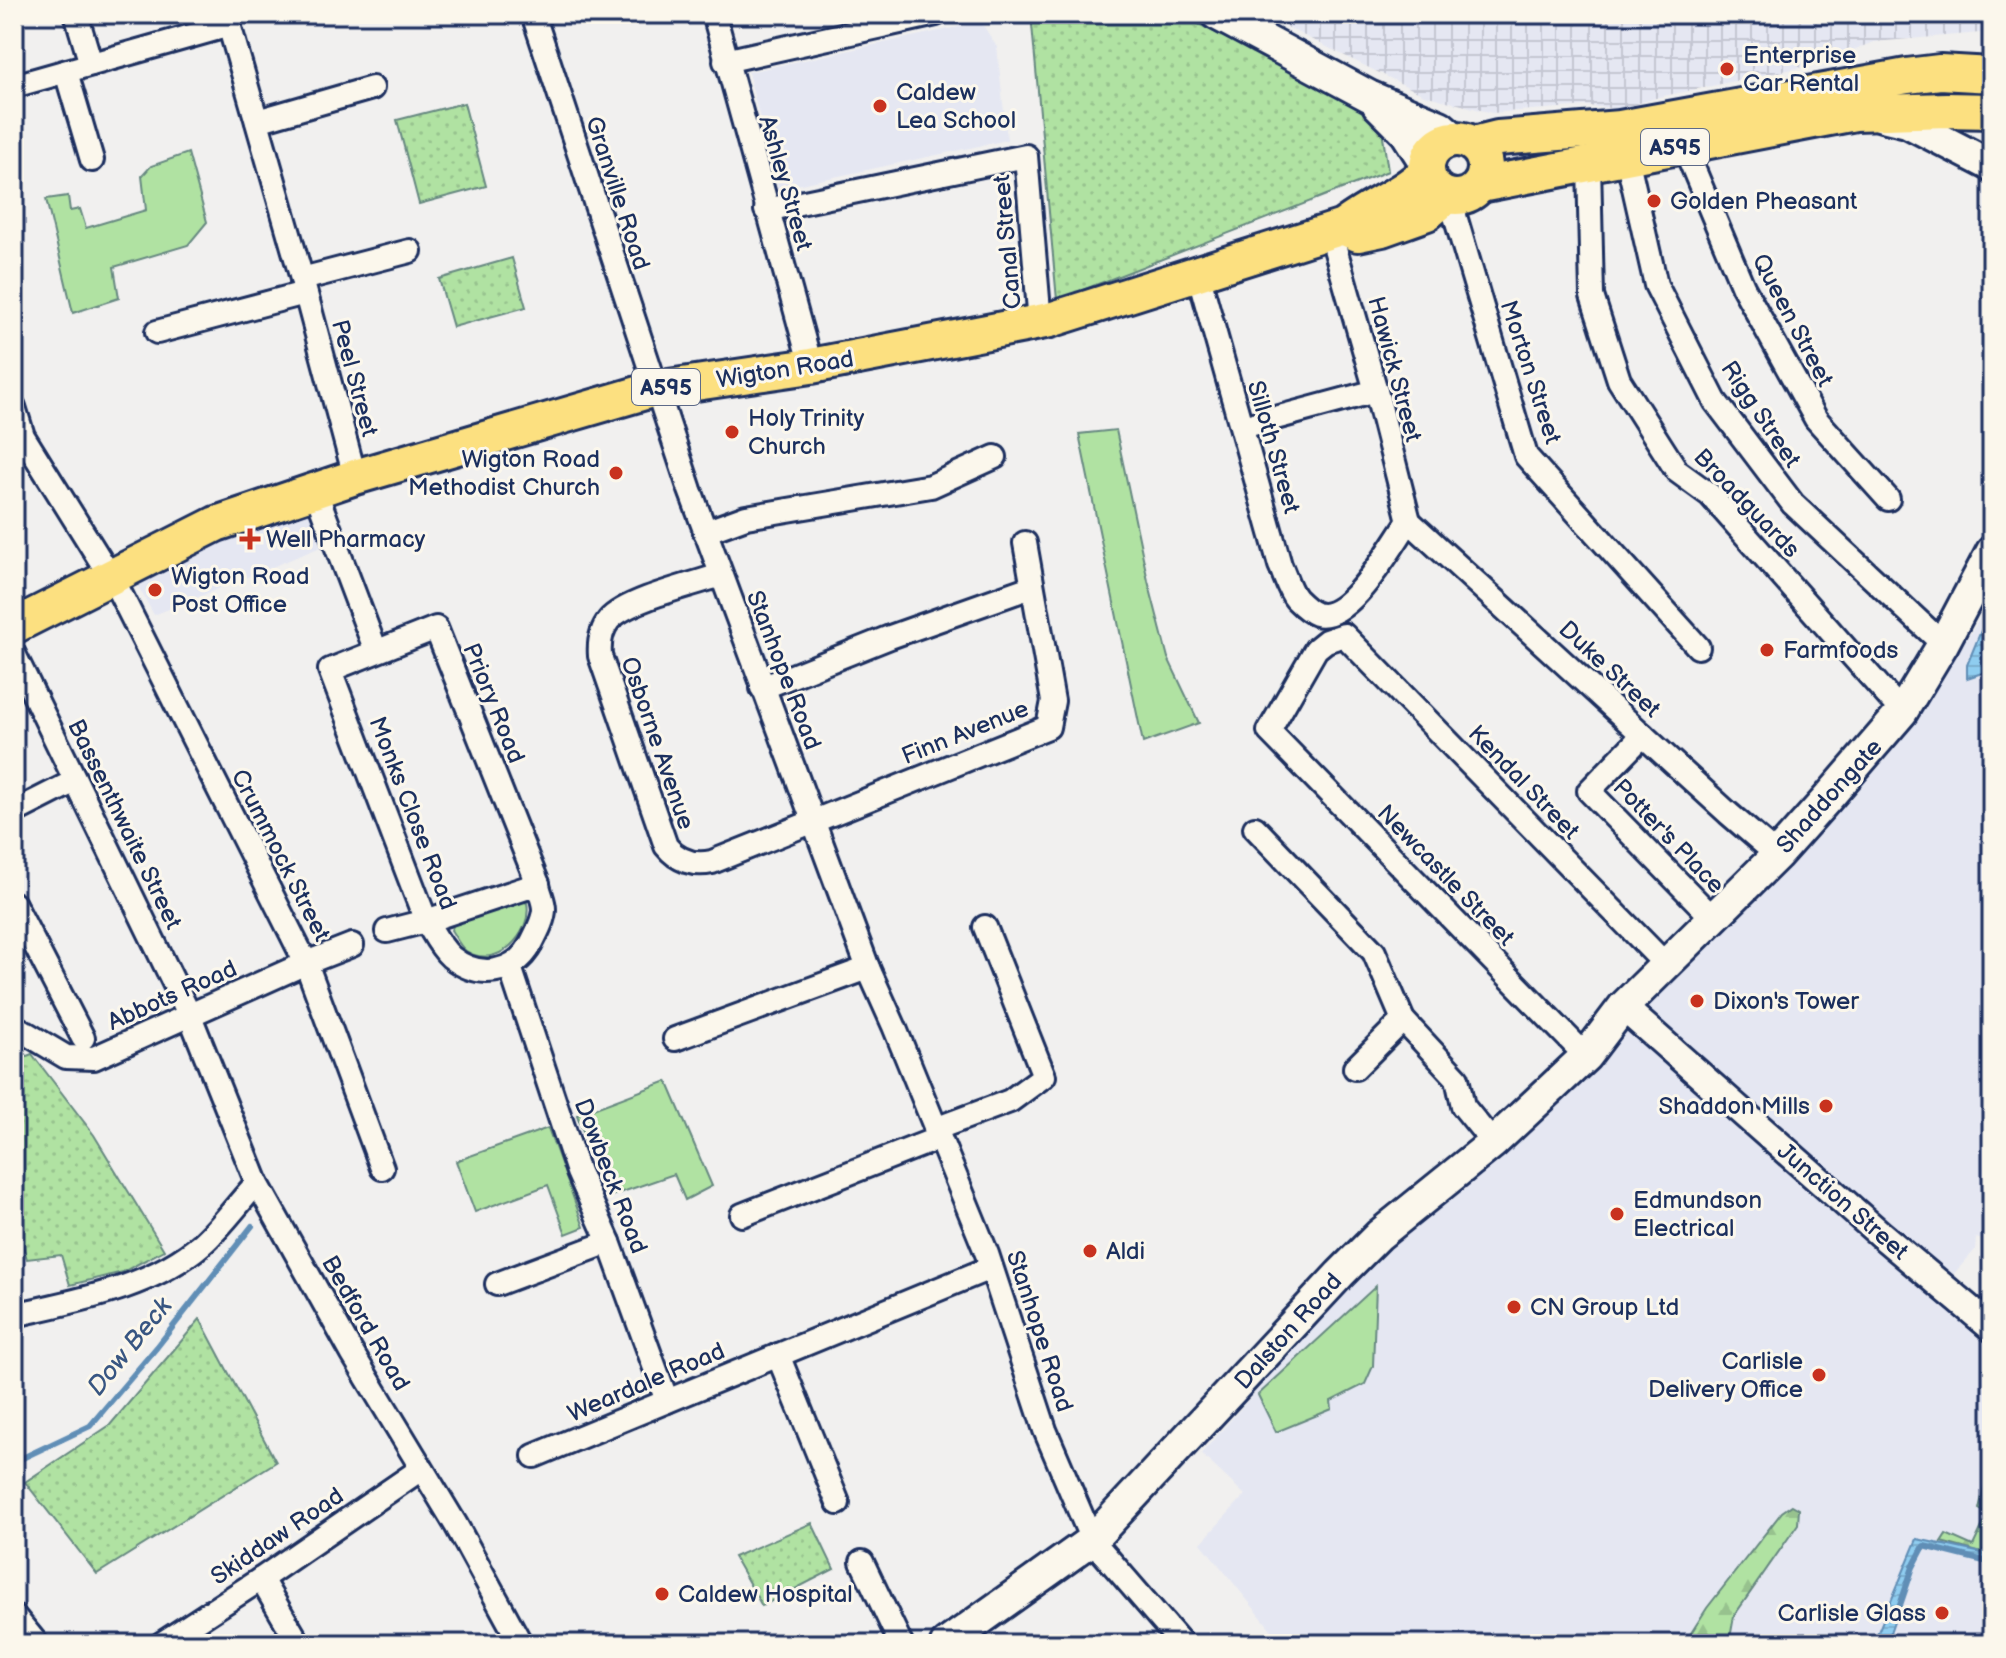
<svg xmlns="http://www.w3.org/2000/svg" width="2006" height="1658" viewBox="0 0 2006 1658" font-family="'Balsamiq Sans',sans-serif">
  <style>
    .built { fill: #e5e7f2 }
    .industrial { fill: url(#industrial-grid) }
    .grass { fill: #b0e2a2; stroke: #668880; stroke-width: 2 }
    .forest { fill: url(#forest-firs); stroke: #668880; stroke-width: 2 }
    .park { fill: url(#park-dots); stroke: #668880; stroke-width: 2 }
    .water { fill: url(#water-rules); stroke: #618eb6; stroke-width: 2 }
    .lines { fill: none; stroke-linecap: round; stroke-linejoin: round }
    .stream { stroke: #618eb6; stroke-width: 6 }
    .minor-casing { stroke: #1b2f5e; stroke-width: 28 }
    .tertiary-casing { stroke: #1b2f5e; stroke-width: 32 }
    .secondary-casing { stroke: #1b2f5e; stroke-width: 36 }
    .primary-casing { stroke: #1b2f5e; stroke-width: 40 }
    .minor { stroke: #fbf7ec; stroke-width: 22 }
    .tertiary { stroke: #fbf7ec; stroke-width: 26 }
    .secondary { stroke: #fbf7ec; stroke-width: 30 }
    .primary { stroke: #fce080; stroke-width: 34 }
    .poi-dot { fill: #c8321e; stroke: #fbf7ec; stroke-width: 3 }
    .labels { text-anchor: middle; stroke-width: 6; stroke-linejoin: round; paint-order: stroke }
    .shield { fill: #fbf7ec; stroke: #5e6b89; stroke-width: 2 }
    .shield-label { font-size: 22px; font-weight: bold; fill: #1b2f5e }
    .poi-label { font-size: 24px; fill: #1b2f5e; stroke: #fbf7ec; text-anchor: start }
    .street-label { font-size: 24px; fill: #1b2f5e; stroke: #fbf7ec }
    .water-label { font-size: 26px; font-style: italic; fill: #385682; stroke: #fbf7ec }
  </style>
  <defs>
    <pattern id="industrial-grid" width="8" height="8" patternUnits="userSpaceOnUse" patternTransform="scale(2)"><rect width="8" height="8" fill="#e5e7f2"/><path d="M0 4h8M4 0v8" fill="none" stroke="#c4c6d2"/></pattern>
    <pattern id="forest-firs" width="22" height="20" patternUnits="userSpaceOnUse" patternTransform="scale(2)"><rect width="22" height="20" fill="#b0e2a2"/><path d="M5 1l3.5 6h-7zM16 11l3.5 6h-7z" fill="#97c28e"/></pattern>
    <pattern id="park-dots" width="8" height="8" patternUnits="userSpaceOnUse" patternTransform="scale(2)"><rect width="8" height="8" fill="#b0e2a2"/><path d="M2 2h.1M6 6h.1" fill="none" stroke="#97c28e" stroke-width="1.8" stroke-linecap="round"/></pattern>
    <pattern id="water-rules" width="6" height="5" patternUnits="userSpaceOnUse" patternTransform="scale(2)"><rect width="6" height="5" fill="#8fcdf0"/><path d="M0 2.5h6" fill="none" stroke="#7bb0d0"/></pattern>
  </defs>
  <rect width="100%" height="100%" fill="#f1f0ef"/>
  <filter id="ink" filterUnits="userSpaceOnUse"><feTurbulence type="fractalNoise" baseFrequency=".0125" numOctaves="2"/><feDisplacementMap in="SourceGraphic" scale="16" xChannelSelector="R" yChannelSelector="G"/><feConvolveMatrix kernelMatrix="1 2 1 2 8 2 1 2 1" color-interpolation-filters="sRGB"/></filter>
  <g filter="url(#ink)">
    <g class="built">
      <path d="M981 22 997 47 1007 140 778 189 748 72Z"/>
      <path d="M316 503 333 542 154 615 134 579Z"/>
      <path d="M1992 579V1243L1976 1238 1975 1250 1943 1286 1992 1330V1644H1283L1201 1543 1245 1495 1201 1454 1494 1119 1880 766 1978 622Z"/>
    </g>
    <path class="industrial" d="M1260 14H1992V32L1874 42 1816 64 1659 97 1620 109 1587 106 1492 113 1424 95Z"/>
    <g class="grass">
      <path d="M188 153 207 222 188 245 114 267 119 298 73 313 46 199 68 196 70 211 80 209 86 228 146 210 142 176 151 166Z"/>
      <path d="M1116 430 1148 581 1168 658 1199 723 1143 743 1079 434Z"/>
      <path d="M518 899 527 903C533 933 497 971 466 951 460 947 455 936 451 930L455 922Z"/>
      <path d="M667 1081 712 1186 685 1200 674 1174 608 1197 577 1115Z"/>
      <path d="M548 1128 584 1227 566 1234 548 1185 475 1212 456 1161Z"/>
      <path d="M1376 1286 1373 1366 1365 1384 1331 1401 1332 1409 1276 1432 1258 1395Z"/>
    </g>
    <g class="forest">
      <path d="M1992 1365V1511L1990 1533 1982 1553 1941 1542 1946 1534 1973 1546 1988 1514 1979 1509 1988 1471Z"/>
      <path d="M1792 1505 1799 1509 1798 1524 1734 1616 1729 1644H1684L1707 1608 1782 1512Z"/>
    </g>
    <g class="park">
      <path d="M1031 14H1179L1380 116 1388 171 1057 300Z"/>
      <path d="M464 103 486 186 419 204 397 120Z"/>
      <path d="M512 258 526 307 453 327 439 279Z"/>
      <path d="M32 1054 94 1135 164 1250 123 1272 70 1285 61 1255 27 1259 14 1217V1061Z"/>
      <path d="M200 1319 276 1462 97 1574 25 1482 110 1425Z"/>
      <path d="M812 1523 834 1569 762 1606 734 1557Z"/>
    </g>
    <g class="water">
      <path d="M1992 604V644L1985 662V672L1967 678V665Z"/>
      <path d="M1992 1511V1546L1988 1560 1924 1546 1913 1567 1886 1644H1873L1917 1539 1982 1553 1990 1533Z"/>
    </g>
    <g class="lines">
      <g class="stream">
        <path d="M14 1462 90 1426 157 1347 252 1226"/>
        <path d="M1898 1611 1913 1567 1924 1546 1984 1561 1988 1560 1992 1546"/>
      </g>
      <g class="minor-casing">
        <g id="minor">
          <path d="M76 14 91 64"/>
          <path d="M226 14 302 279 355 477"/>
          <path d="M533 14 690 490 868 968 894 1026 987 1254 1045 1430 1092 1540 1182 1644"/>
          <path d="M714 14 811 366"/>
          <path d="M725 61 936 14"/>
          <path d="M66 72 92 160"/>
          <path d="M14 86 230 25"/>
          <path d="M257 121 372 88"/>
          <path d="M1684 146 1743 287 1816 419 1888 499"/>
          <path d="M1627 157 1656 285 1715 401 1793 504 1943 644"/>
          <path d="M1589 163 1592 296 1619 380 1677 471 1710 495 1902 712"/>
          <path d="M1456 197 1455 216 1526 456 1698 647"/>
          <path d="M766 210 1026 156 1040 323"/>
          <path d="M1330 231 1376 391 1409 521"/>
          <path d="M1198 273 1280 565C1285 576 1289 591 1296 599 1300 603 1310 612 1316 614 1349 624 1393 543 1409 521"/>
          <path d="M302 279 410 251"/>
          <path d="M157 332 305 293"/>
          <path d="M14 407 23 436 117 587 306 963 382 1168"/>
          <path d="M1242 427 1376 391"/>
          <path d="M315 490 376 651"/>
          <path d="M1409 521 1728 813 1777 855"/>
          <path d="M705 532 746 517 931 486 995 457"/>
          <path d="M721 575C694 584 626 600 609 620 600 631 599 643 600 656L666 846C678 861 694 866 712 862L1048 727 1053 701 1025 543"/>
          <path d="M436 628 538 884C539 892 544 901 544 909 544 920 536 934 531 944 514 975 478 979 451 957 440 947 434 934 426 921L330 670Z"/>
          <path d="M14 654 190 1016 257 1183 352 1353 456 1525 521 1644"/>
          <path d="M762 688 890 637 1031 587"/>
          <path d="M1643 735 1589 791 1712 917"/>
          <path d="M14 812 75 781"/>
          <path d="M1255 828 1374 952 1403 1020 1457 1078 1463 1106 1493 1143"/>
          <path d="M14 904 83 1038"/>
          <path d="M387 931 426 921 538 884"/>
          <path d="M510 967 578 1172 609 1242 667 1401"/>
          <path d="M14 1026 66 1057 94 1058 306 963 352 945"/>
          <path d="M675 1039 868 968"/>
          <path d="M1586 1056 1269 731 1316 649 1326 641 1344 635 1666 965"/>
          <path d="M1355 1068 1403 1020"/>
          <path d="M935 1129 1010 1101 1044 1076 985 927"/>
          <path d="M742 1215 939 1138"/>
          <path d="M497 1284 609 1242"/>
          <path d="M14 1315C79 1300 152 1288 203 1243 223 1225 239 1202 257 1183"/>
          <path d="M778 1355 838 1503"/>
          <path d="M534 1456 990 1268"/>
          <path d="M862 1562 901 1644"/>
          <path d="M261 1579 299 1644"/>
          <path d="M14 1616 37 1644"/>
          <path d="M161 1644 261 1579 421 1469"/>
        </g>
      </g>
      <g class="tertiary-casing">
        <path id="tertiary" d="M1623 1007 1879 1233 1992 1328"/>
      </g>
      <g class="secondary-casing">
        <g id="secondary">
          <path d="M1216 14 1369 96 1440 126 1454 138"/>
          <path d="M1378 105 1406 133 1427 166"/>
          <path d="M1882 116 1907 122 1992 166"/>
          <path d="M946 1644 1092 1540 1340 1274 1379 1235 1493 1143 1586 1056 1623 1007 1777 855 1827 799 1902 712 1943 644 1992 551"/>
        </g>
      </g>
      <g class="primary-casing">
        <g id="primary">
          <circle cx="1456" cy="168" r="29"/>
          <path d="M1474 144 1498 138 1620 128 1907 76 1940 72 1992 75"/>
          <path d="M1480 185 1855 113 1946 110 1992 111"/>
          <path d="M1343 227 1358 234 1382 229 1427 213 1447 196"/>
          <path d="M14 626 216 524 355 477 655 389 811 366 1050 320 1343 227C1369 206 1403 195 1427 171"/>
        </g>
      </g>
      <use href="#minor" class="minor"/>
      <use href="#tertiary" class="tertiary"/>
      <use href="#secondary" class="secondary"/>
      <use href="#primary" class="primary"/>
    </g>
  </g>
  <g class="poi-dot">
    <circle cx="1727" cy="69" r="8"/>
    <circle cx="880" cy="106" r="8"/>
    <circle cx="1654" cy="201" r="8"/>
    <circle cx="732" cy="432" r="8"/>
    <circle cx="616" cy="473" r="8"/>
    <path d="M246 527h8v8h8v8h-8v8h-8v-8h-8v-8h8z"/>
    <circle cx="155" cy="590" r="8"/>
    <circle cx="1767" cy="650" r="8"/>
    <circle cx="1697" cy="1001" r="8"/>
    <circle cx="1826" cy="1106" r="8"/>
    <circle cx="1617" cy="1214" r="8"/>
    <circle cx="1090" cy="1251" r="8"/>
    <circle cx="1514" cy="1307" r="8"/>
    <circle cx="1819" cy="1375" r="8"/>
    <circle cx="662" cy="1594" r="8"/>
    <circle cx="1942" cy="1613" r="8"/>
  </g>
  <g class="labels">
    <g class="shield">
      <rect x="1641" y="129" width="68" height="36" rx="6"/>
      <rect x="632" y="369" width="68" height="36" rx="6"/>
    </g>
    <g class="shield-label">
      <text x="1675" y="155">A595</text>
      <text x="666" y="395">A595</text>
    </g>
    <g class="poi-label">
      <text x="1743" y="63">Enterprise<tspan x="1743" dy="28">Car Rental</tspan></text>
      <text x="896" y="100">Caldew<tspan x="896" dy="28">Lea School</tspan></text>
      <text x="1670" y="209">Golden Pheasant</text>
      <text x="748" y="426">Holy Trinity<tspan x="748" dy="28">Church</tspan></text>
      <text x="600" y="467" text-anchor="end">Wigton Road<tspan x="600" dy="28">Methodist Church</tspan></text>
      <text x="266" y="547">Well Pharmacy</text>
      <text x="171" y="584">Wigton Road<tspan x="171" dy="28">Post Office</tspan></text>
      <text x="1783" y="658">Farmfoods</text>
      <text x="1713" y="1009">Dixon's Tower</text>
      <text x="1810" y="1114" text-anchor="end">Shaddon Mills</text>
      <text x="1633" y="1208">Edmundson<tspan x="1633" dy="28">Electrical</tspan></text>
      <text x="1106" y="1259">Aldi</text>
      <text x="1530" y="1315">CN Group Ltd</text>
      <text x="1803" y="1369" text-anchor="end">Carlisle<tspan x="1803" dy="28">Delivery Office</tspan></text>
      <text x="678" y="1602">Caldew Hospital</text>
      <text x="1926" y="1621" text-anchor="end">Carlisle Glass</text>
    </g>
    <g class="street-label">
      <text transform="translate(786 183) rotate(74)" y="8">Ashley Street</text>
      <text transform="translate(618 193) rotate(72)" y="8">Granville Road</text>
      <text transform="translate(1007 242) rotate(-95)" y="8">Canal Street</text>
      <text transform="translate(1793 320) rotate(62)" y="8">Queen Street</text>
      <text transform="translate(785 369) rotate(-9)" y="8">Wigton Road</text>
      <text transform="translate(1395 369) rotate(75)" y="8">Hawick Street</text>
      <text transform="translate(1531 372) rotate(72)" y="8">Morton Street</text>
      <text transform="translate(355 378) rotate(75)" y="8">Peel Street</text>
      <text transform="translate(1761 414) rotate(56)" y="8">Rigg Street</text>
      <text transform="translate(1274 447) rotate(74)" y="8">Silloth Street</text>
      <text transform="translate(1747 503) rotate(46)" y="8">Broadguards</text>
      <text transform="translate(1610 669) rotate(43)" y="8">Duke Street</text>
      <text transform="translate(784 670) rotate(69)" y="8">Stanhope Road</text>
      <text transform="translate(494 703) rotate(68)" y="8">Priory Road</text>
      <text transform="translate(965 732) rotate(-22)" y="8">Finn Avenue</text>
      <text transform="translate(658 743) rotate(71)" y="8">Osborne Avenue</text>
      <text transform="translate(1524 782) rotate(46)" y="8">Kendal Street</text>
      <text transform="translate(1829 796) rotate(-48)" y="8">Shaddongate</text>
      <text transform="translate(413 813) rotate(69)" y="8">Monks Close Road</text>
      <text transform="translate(125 824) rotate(64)" y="8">Bassenthwaite Street</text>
      <text transform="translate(1669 836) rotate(46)" y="8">Potter's Place</text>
      <text transform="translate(281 855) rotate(63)" y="8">Crummock Street</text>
      <text transform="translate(1446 875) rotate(46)" y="8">Newcastle Street</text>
      <text transform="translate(172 995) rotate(-24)" y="8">Abbots Road</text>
      <text transform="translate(611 1176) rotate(69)" y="8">Dowbeck Road</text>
      <text transform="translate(1843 1201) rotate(41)" y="8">Junction Street</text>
      <text transform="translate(366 1323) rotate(60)" y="8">Bedford Road</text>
      <text transform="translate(1040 1331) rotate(72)" y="8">Stanhope Road</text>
      <text transform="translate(1288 1331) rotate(-48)" y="8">Dalston Road</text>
      <text transform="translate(646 1382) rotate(-23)" y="8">Weardale Road</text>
      <text transform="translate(277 1536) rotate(-34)" y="8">Skiddaw Road</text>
    </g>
    <g class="water-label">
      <text transform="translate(129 1346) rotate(-51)" y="9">Dow Beck</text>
    </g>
  </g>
  <rect width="2006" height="1658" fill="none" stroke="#fbf7ec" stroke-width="48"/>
  <rect x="24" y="24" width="1958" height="1610" fill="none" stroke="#1b2f5e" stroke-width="3" filter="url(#ink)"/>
</svg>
